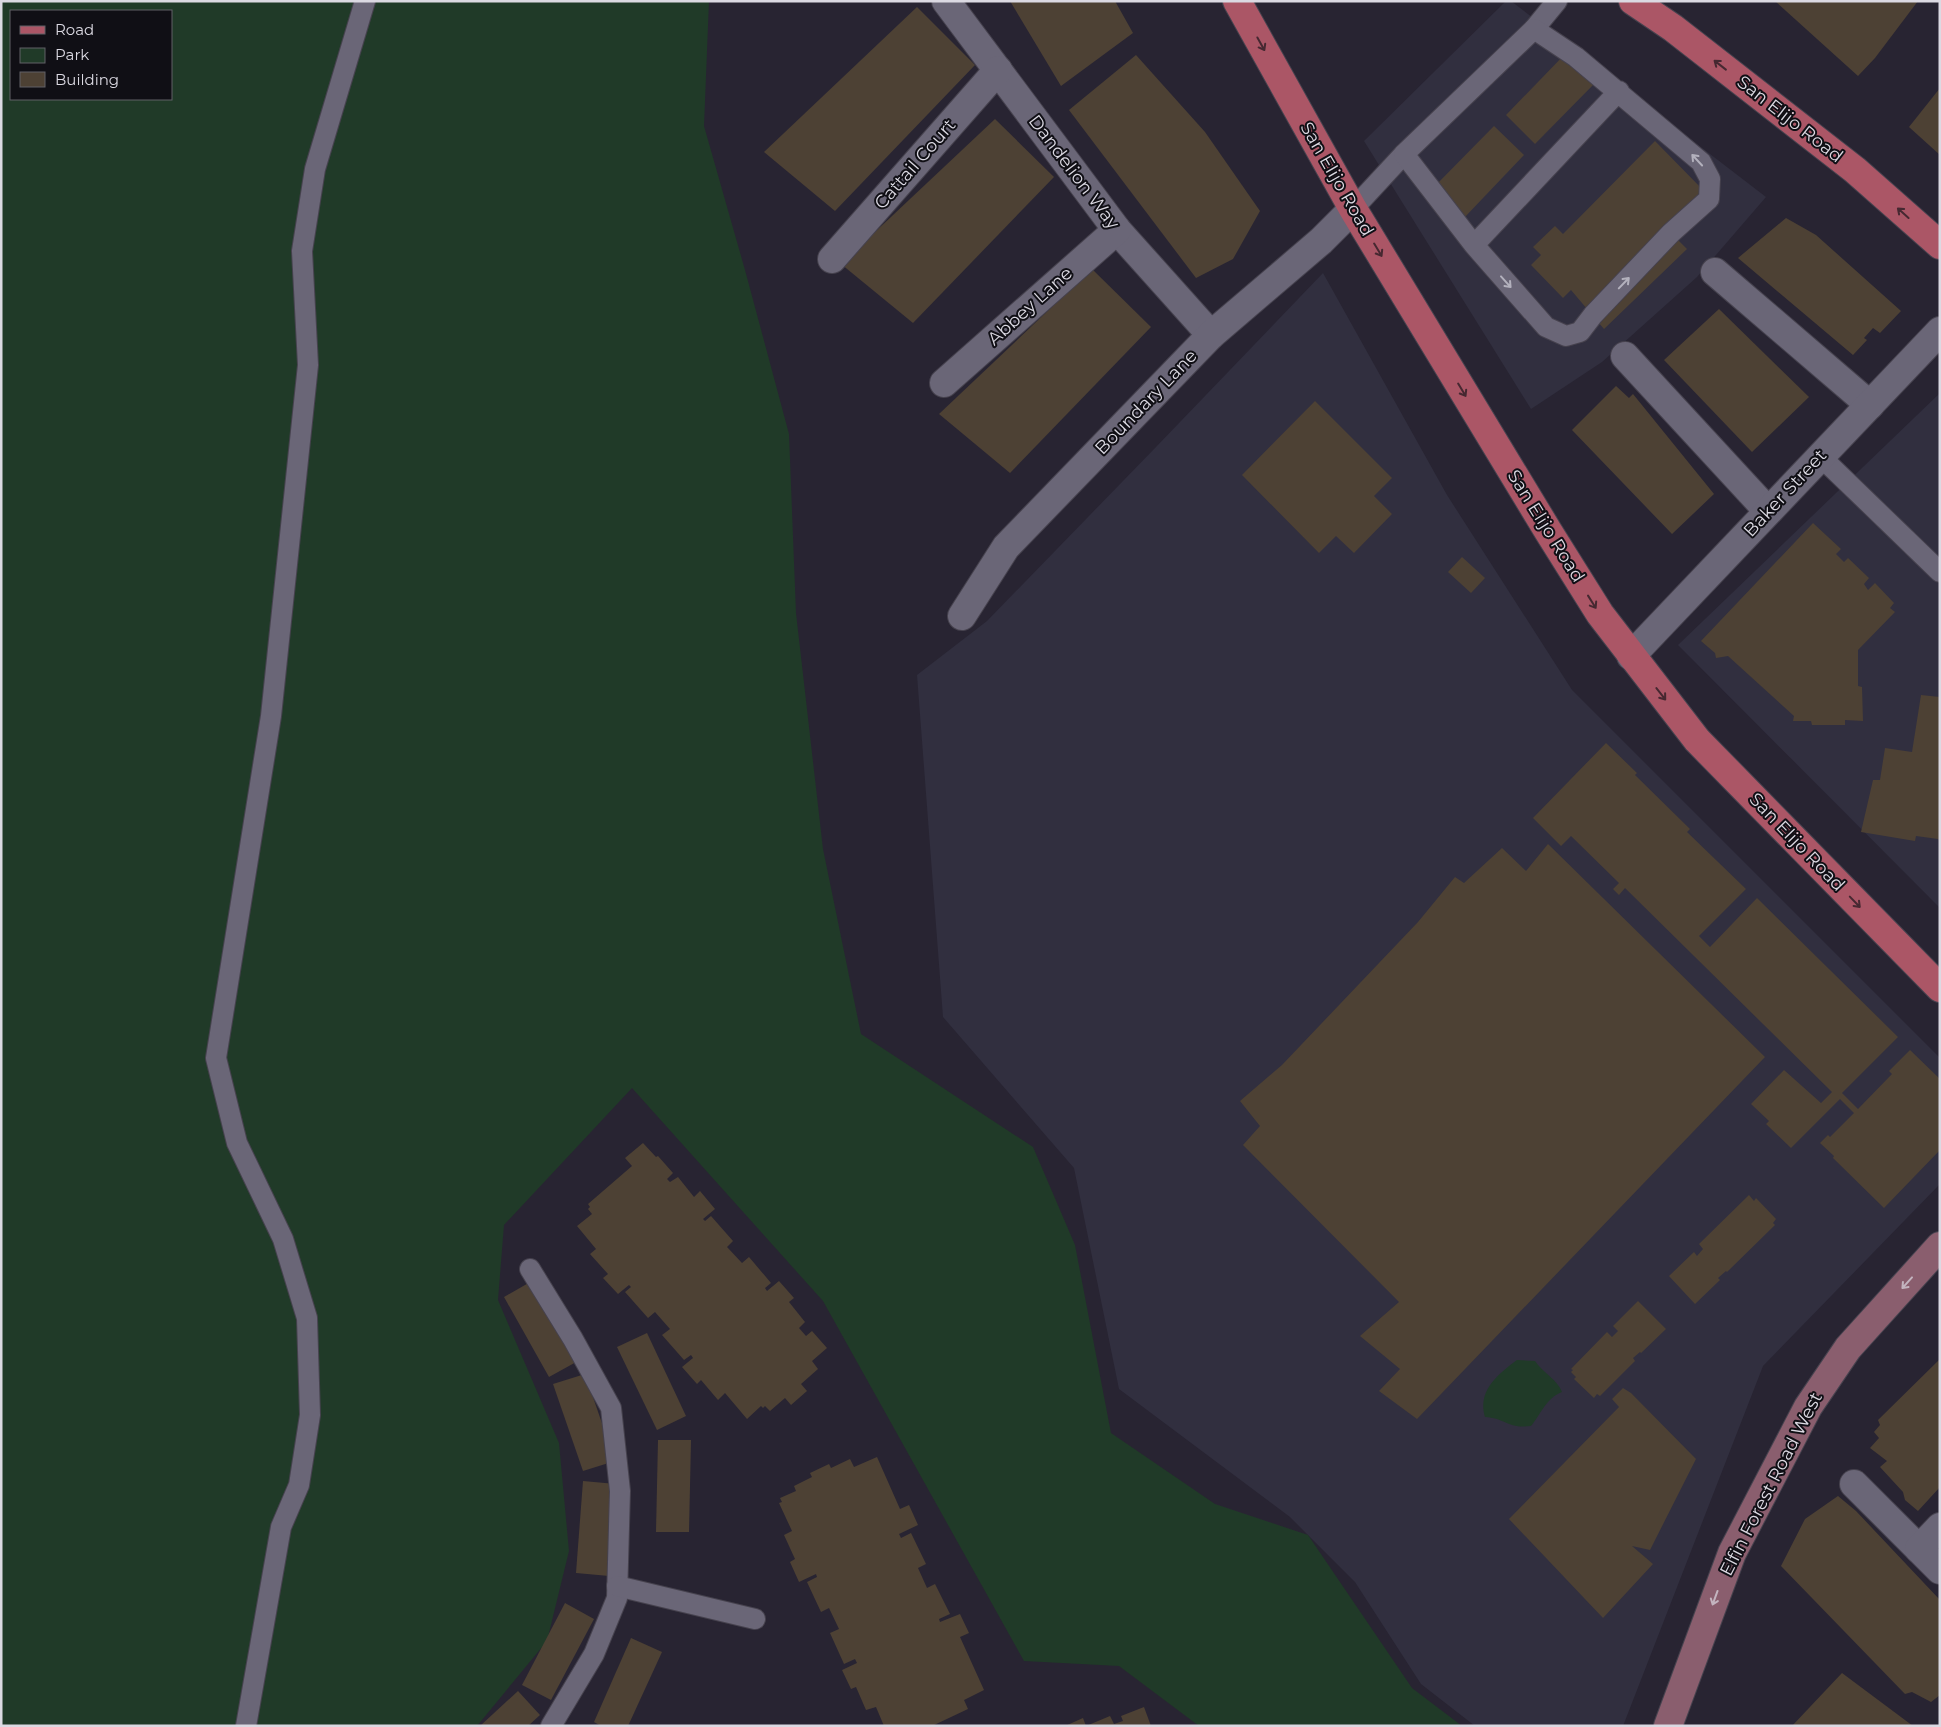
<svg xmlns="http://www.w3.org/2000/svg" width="1941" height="1727" viewBox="0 0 1941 1727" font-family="Montserrat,sans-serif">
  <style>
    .commercial { fill: #312f3f }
    .green { fill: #203a28; fill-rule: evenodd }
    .building { fill: #4d4134 }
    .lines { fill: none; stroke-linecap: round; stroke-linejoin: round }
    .service-casing { stroke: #46424e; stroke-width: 22 }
    .minor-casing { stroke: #46424e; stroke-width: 30 }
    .tertiary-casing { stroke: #46424e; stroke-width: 30 }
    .secondary-casing { stroke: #46424e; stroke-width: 30 }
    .primary-casing { stroke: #46424e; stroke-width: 30 }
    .service { stroke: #6a6677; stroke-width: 20 }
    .minor { stroke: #6a6677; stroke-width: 28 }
    .tertiary { stroke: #6a6677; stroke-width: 28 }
    .secondary { stroke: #8a5e6e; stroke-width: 28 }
    .primary { stroke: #ab5666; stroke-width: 28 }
    .oneway { stroke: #462831 }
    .oneway2 { stroke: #b3b1bd }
    .oneway3 { stroke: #c3b4bf }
    .labels { text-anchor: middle; stroke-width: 4; stroke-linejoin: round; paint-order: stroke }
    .street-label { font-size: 18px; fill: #dbd9e2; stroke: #100f15 }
  </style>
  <rect width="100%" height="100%" fill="#282432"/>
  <g class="commercial">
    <path d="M1506 1H1511L1766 197 1697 277 1602 362 1531 409 1364 141Z"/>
    <path d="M1323 273 1447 495 1572 690 1940 1058V1184L1763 1366 1623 1726H1475L1421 1684 1355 1582 1290 1517 1119 1389 1074 1168 943 1017 917 675 987 621 1156 447Z"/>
    <path d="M1940 393V908L1678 645Z"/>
  </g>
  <g class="green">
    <path d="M1 1H709L704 126 745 270 789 434 796 613 823 849 861 1034 1033 1147 1075 1245 1111 1433 1215 1504 1308 1535 1412 1688 1462 1726H1199L1119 1666 1024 1661 823 1301 632 1088 504 1225 498 1300 559 1443 569 1551 547 1641 477 1726H1ZM11 11H171V99H11Z"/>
    <path d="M1517 1360 1535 1361C1542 1372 1558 1380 1562 1392 1546 1398 1541 1414 1531 1426 1508 1429 1505 1418 1485 1417 1477 1391 1498 1374 1517 1360Z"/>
  </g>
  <g class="building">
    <path d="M1010 1H1115L1133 33 1061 86Z"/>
    <path d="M1775 1H1918L1875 58 1858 76Z"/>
    <path d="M917 7 975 65 835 211 764 152Z"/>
    <path d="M1566 53 1596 82 1535 144 1506 115Z"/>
    <path d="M1136 55 1205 132 1260 211 1233 259 1196 278 1069 110Z"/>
    <path d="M1940 88V155L1909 127Z"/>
    <path d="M995 119 1054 177 913 323 841 264Z"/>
    <path d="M1494 126 1524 155 1464 218 1433 188Z"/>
    <path d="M1655 141 1704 191 1666 228 1687 249 1604 329 1571 290 1563 298 1531 265 1541 255 1533 247 1555 226 1563 234Z"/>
    <path d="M1786 218 1816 235 1901 311 1880 333 1873 328 1864 338 1867 340 1853 355 1738 258Z"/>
    <path d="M1092 269 1151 327 1010 473 939 414Z"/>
    <path d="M1719 309 1809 397 1752 452 1664 360Z"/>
    <path d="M1616 386 1629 398 1633 394 1714 494 1672 534 1572 430Z"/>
    <path d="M1315 401 1392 478 1374 496 1392 514 1354 553 1336 536 1319 553 1242 475Z"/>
    <path d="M1813 523 1841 549 1836 554 1844 562 1848 558 1869 578 1864 584 1868 590 1875 583 1894 603 1890 608 1895 612 1858 650V686L1862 687 1863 721 1845 720V725H1812L1811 721H1793L1794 716 1728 656 1716 658 1715 653 1701 641Z"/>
    <path d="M1462 557 1485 578 1471 593 1448 572Z"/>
    <path d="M1921 695 1940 697V841L1938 839 1916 836 1915 841 1861 832 1873 780H1880L1885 748 1912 752Z"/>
    <path d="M1606 743 1637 773 1635 775 1690 829 1687 832 1746 889 1699 936 1710 947 1757 898 1898 1037 1842 1093 1858 1109 1892 1074 1889 1071 1910 1050 1940 1079V1150L1884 1208 1833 1158 1834 1156 1820 1143 1828 1135 1830 1137 1854 1113 1840 1099 1791 1148 1766 1124 1769 1121 1751 1104 1784 1070 1821 1103 1832 1092 1625 888 1619 895 1613 889 1619 883 1571 836 1561 846 1533 818Z"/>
    <path d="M1548 844 1765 1057 1417 1419 1379 1391 1400 1369 1360 1336 1399 1302 1243 1145 1260 1126 1240 1101 1282 1065 1418 922 1455 877 1464 883 1502 848 1526 871Z"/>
    <path d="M643 1143 656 1157 658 1156 673 1173 667 1179 670 1182 678 1177 694 1197 700 1191 715 1209 703 1219 705 1221 711 1216 733 1241 727 1247 742 1263 749 1257 771 1283 765 1288 767 1291 779 1281 794 1298 789 1302 805 1322 799 1328 806 1336 812 1331 827 1348 812 1361 818 1369 801 1384 807 1391 791 1405 785 1398 770 1411 765 1406 763 1408 761 1406 747 1419 725 1393 718 1400 701 1380 697 1384 682 1367 693 1358 691 1355 684 1360 662 1335 670 1329 655 1312 648 1318 625 1292 631 1287 629 1285 618 1294 603 1278 608 1274 590 1254 596 1249 577 1226 592 1214 588 1209 590 1207 588 1204 632 1166 625 1158Z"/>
    <path d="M1749 1195 1754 1201 1756 1198 1776 1219 1773 1223 1775 1225 1727 1272 1726 1271 1718 1278 1720 1280 1695 1304 1669 1276 1694 1252 1697 1256 1703 1249 1699 1244Z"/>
    <path d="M532 1281 578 1361 549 1377 504 1297Z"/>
    <path d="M1638 1301 1666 1329 1641 1353 1640 1352 1633 1358 1635 1361 1600 1396 1597 1394 1594 1398 1574 1379 1576 1377 1571 1372 1573 1370 1571 1369 1607 1332 1612 1337 1618 1331 1613 1326Z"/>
    <path d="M647 1333 686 1416 657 1430 617 1347Z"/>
    <path d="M1940 1359V1487L1918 1511 1905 1500 1903 1492 1880 1467 1887 1461 1870 1448 1879 1438 1874 1432 1880 1425 1878 1420Z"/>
    <path d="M585 1374 615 1461 583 1471 553 1384Z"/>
    <path d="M1623 1388 1631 1393 1696 1459 1650 1550 1632 1546 1653 1564 1603 1618 1509 1519 1619 1407 1612 1399Z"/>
    <path d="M658 1440H691L689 1532H656Z"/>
    <path d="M877 1457 900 1509 909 1505 918 1525 899 1534 901 1538 911 1533 926 1564 918 1568 927 1588 935 1584 950 1614 939 1619 940 1622 960 1614 969 1633 960 1637 984 1690 964 1700 968 1709 932 1726H884L876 1707 866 1710 856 1687 851 1689 842 1670 857 1663 855 1659 844 1664 830 1633 839 1629 829 1608 821 1612 807 1582 817 1577 816 1574 799 1582 790 1562 795 1559 784 1535 792 1531 779 1503 782 1502 780 1498 796 1491 794 1486 812 1477 810 1473 829 1464 831 1468 850 1459 854 1467Z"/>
    <path d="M583 1481 616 1484 609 1576 576 1573Z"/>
    <path d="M1838 1496 1856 1511 1940 1600V1695L1931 1702 1912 1692 1905 1694 1781 1566 1805 1519Z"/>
    <path d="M565 1603 594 1619 551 1700 522 1685Z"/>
    <path d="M631 1638 662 1652 628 1726H601L594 1722Z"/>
    <path d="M1842 1673 1913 1726H1792Z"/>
    <path d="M518 1691 540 1715 528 1726H480Z"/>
    <path d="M1144 1707 1151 1726H1065L1083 1718 1086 1726 1110 1716 1114 1724 1123 1721 1121 1716Z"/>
  </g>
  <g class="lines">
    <g class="service-casing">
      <g id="service">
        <path d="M1534 29 1557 1"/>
        <path d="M1353 209 1404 154"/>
        <path d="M1474 245 1546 327 1566 336 1580 332 1593 315 1671 233 1709 199 1710 179 1701 162 1576 57 1534 29 1404 154 1474 245 1619 91"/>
        <path d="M1820 456 1940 572"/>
        <path d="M530 1269 573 1339 611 1408 620 1491 617 1598 594 1654 551 1726"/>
        <path d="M617 1586 755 1619"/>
        <path d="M246 1726 281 1527 299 1485 310 1415 307 1318 283 1239 237 1143 216 1058 271 716 308 365 302 251 315 169 365 1"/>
      </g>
    </g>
    <g class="minor-casing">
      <g id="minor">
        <path d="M946 1 1117 230 1211 335"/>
        <path d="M832 259 998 70"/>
        <path d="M1715 272 1870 405"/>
        <path d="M1625 356 1768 511"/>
        <path d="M944 383 1117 230"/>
        <path d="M962 616 1006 547 1211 335 1321 241 1353 209"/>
        <path d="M1854 1484 1919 1549"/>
        <path d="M1940 1527 1919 1549 1940 1570"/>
      </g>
    </g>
    <g class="tertiary-casing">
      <path id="tertiary" d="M1631 656 1940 331"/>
    </g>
    <g class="secondary-casing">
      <path id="secondary" d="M1668 1726 1732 1553 1808 1407 1848 1348 1940 1246"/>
    </g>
    <g class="primary-casing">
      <g id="primary">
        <path d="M1237 1 1353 209 1548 531 1600 614 1697 740 1940 988"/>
        <path d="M1633 1 1673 28 1855 170 1940 245"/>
      </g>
    </g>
    <use href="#service" class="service"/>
    <use href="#minor" class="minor"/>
    <use href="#tertiary" class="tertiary"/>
    <use href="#secondary" class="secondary"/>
    <use href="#primary" class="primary"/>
  </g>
  <defs><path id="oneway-shaft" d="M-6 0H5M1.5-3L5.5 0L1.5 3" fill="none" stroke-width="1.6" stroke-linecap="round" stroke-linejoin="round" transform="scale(1.25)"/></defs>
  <g class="oneway">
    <use href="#oneway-shaft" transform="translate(1261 44) rotate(61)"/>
    <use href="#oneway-shaft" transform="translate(1720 65) rotate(-142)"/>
    <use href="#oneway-shaft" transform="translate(1903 213) rotate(-138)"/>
    <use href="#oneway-shaft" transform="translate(1378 250) rotate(59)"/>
    <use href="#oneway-shaft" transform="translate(1462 390) rotate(59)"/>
    <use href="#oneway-shaft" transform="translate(1592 602) rotate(58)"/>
    <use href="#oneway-shaft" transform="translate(1661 694) rotate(52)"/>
    <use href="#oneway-shaft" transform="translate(1855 902) rotate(46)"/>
  </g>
  <g class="oneway2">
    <use href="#oneway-shaft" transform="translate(1697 160) rotate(-133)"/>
    <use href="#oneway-shaft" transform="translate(1506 282) rotate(48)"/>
    <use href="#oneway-shaft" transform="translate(1624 283) rotate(-46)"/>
  </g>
  <g class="oneway3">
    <use href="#oneway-shaft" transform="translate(1907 1283) rotate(132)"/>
    <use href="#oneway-shaft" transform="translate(1715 1598) rotate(110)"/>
  </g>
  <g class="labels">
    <g class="street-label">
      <text transform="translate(1790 119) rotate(38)" y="6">San Elijo Road</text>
      <text transform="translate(915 164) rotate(-49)" y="6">Cattail Court</text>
      <text transform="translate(1074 172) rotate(53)" y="6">Dandelion Way</text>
      <text transform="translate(1337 179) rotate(60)" y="6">San Elijo Road</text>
      <text transform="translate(1030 306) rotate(-42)" y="6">Abbey Lane</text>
      <text transform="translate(1146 402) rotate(-46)" y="6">Boundary Lane</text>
      <text transform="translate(1785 493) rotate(-47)" y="6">Baker Street</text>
      <text transform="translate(1546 526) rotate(58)" y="6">San Elijo Road</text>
      <text transform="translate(1797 842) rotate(46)" y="6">San Elijo Road</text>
      <text transform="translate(1771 1484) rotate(-63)" y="6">Elfin Forest Road West</text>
    </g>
  </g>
  <rect width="1941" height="1727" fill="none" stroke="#dbd9e2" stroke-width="5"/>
  <rect x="10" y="10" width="162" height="90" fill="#100f15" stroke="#616067"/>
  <rect x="20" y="26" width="25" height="8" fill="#ab5666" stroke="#616067"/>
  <text x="55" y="35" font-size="15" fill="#dbd9e2">Road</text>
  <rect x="20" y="48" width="25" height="15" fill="#203a28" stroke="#616067"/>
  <text x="55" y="60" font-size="15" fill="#dbd9e2">Park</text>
  <rect x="20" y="72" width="25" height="15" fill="#4d4134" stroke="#616067"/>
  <text x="55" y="85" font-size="15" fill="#dbd9e2">Building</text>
</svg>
